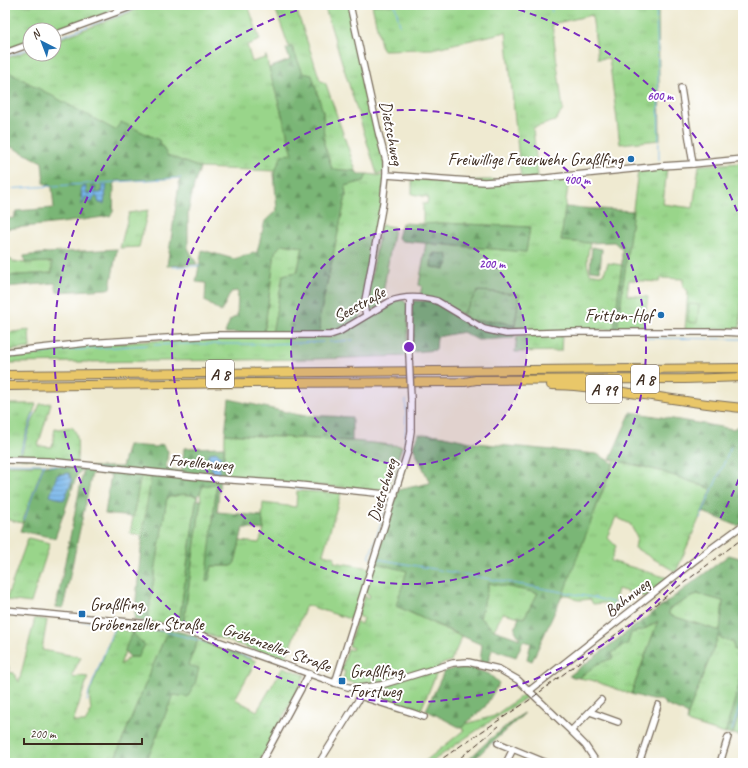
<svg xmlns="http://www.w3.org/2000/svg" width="748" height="768" viewBox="0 0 748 768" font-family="Caveat,sans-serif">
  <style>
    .grass { fill: url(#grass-tufts); stroke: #6a8054 }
    .forest { fill: url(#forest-firs); stroke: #5a704a; fill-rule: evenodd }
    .wetland { fill: url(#wetland-marsh); stroke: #6a8054 }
    .pitch { fill: #99d58a; stroke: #6a8054 }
    .water { fill: url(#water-rules); stroke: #587084 }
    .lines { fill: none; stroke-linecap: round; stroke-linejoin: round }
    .stream { stroke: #76b5ea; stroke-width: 1 }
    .minor-casing { stroke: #7a6d5d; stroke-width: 8 }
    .highway-casing { stroke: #7a6d5d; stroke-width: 10 }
    .minor { stroke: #fff; stroke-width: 5.5 }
    .highway { stroke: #e9c769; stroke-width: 8 }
    .rail { stroke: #3b2a1e; stroke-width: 1; stroke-dasharray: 6 3; stroke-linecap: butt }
    .minor-bridge-casing { stroke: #7a6d5d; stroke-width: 8; stroke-linecap: butt }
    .minor-bridge { stroke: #fff; stroke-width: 5.5 }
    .ring { fill: none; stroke: #7b2cbf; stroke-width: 2; stroke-dasharray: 7 5 }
    .poi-dot { fill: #1f6fb2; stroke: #fff; stroke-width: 1.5 }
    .labels { text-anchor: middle; stroke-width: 4; stroke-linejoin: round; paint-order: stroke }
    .shield { fill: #fff; stroke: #766a62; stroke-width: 1 }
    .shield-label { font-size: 16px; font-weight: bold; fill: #3b2a1e }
    .street-label { font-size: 17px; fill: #3b2a1e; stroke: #fff }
    .poi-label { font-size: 17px; fill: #3b2a1e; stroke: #fff; text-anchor: end }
    .centre { fill: #7b2cbf; stroke: #fff; stroke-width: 2 }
    .ring-label { font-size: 12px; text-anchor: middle; font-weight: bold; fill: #7b2cbf; stroke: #fff; stroke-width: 4; stroke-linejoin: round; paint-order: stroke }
  </style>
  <defs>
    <pattern id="grass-tufts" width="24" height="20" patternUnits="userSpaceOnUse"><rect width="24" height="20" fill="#99d58a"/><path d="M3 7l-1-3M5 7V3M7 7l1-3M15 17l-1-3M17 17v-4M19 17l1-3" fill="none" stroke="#85b777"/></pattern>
    <pattern id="forest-firs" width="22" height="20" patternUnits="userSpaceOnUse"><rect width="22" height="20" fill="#7ab676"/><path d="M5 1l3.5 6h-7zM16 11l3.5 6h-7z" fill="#659460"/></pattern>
    <pattern id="wetland-marsh" width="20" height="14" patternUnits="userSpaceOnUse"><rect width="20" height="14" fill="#99d58a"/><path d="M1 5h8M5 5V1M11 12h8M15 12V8" fill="none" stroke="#85b777"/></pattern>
    <pattern id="water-rules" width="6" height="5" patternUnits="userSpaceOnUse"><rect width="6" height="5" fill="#76b5ea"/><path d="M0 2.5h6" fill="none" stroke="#6293bd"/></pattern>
  </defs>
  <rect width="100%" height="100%" fill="#fff"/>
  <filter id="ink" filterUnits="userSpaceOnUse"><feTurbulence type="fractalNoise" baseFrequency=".025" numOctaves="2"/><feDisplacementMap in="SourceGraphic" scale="8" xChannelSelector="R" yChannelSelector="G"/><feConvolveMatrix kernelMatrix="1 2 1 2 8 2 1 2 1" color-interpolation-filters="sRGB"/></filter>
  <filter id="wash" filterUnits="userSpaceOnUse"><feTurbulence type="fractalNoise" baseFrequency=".012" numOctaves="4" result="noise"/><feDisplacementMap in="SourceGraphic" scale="16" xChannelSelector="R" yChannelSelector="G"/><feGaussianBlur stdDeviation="0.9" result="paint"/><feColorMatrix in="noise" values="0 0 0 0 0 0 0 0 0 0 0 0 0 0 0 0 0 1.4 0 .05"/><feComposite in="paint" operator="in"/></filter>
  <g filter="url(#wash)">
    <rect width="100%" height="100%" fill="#efead1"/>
    <g class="grass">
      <path d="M5 5H107L110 12 54 33V30H30V42L5 51Z"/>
      <path d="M149 5H248L260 40 247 45 252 62 265 58 266 55 269 68 293 155H282L276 171 200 168 167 155 115 131 5 70V60L8 58 30 50V54H54V41Z"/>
      <path d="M274 5H295L320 80 326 84 356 171 332 169 324 144 323 112 303 73 292 47H289Z"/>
      <path d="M324 5H349L383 158 385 173 377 174Z"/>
      <path d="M372 5H658L660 140 620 144 609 58 598 59 592 15 552 24 563 110 555 121 533 128 538 177 521 179 506 32 432 49 382 50Z"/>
      <path d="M743 163V264L740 328 685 330 688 291 683 287V279L661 278 659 282 629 280 627 295 648 297 643 329 617 330 638 171 667 168 663 204 693 208 699 165Z"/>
      <path d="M367 174 384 176 382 203 364 304 360 319 345 329 321 334 319 320 346 196 345 186 364 181Z"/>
      <path d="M569 178 561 241 590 243C588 254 585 263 590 273L600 275 604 273 608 263 622 265 614 329 514 332 519 294 462 314 420 297 422 286 419 285 426 243 526 252 530 227 442 223 423 224V203L427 204 428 197 412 194V179L444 181Z"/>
      <path d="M148 210 139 247 120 248 129 213Z"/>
      <path d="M381 225 394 227 381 305 371 312 366 310V306Z"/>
      <path d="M5 229H6L7 257 14 262 25 263 53 262 52 273 5 276Z"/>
      <path d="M281 244 303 247 297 272 283 275 272 334 264 333 275 252Z"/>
      <path d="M397 300H403L408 305V356L315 359 5 363V354L75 346 210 337H331Z"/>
      <path d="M51 403 38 446 52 447 55 428 59 429 72 427C80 434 77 452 77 462L20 458 30 427 40 404Z"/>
      <path d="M5 404H36L18 458 5 456Z"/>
      <path d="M225 434 352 441 402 446 387 491 224 478Z"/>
      <path d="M615 460 660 471 712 489 676 572 635 548 637 537 630 524 616 517 607 537 616 546 611 561 668 578 645 597 618 589 613 608 604 603 593 604 590 599C582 600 575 602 569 595H562Z"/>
      <path d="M5 465H43L22 523 5 519Z"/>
      <path d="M217 481 207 582 209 580 212 566H232L235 562 240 541 259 543 264 530 262 516 263 503 296 507 297 491 341 493 323 554 335 557 334 562 370 568 353 620 306 605 285 660 183 626 201 501 200 493 203 486 215 484Z"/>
      <path d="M184 494 197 496 179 623 147 622 167 497Z"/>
      <path d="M28 538 50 543 31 603 6 600Z"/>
      <path d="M375 563 407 571 396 606 462 637 451 661 440 665 420 712 367 697 360 685 343 680 345 671 341 670 348 649 352 650 353 648 349 646 356 622 361 624 363 618 358 616 364 596 369 598 370 595 365 593Z"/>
      <path d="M489 583 538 593 524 618 503 613 494 630 480 618Z"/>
      <path d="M697 594 723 601 720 631 669 615V609Z"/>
      <path d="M35 618 47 620 42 650 81 657 72 675 74 678 79 676 88 677 73 722H85L91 712 89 694 115 627 123 628 125 631 132 632 120 665 130 657H138L134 635V629L167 632 113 763H5V661H6L9 668 8 672 14 673 19 682Z"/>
      <path d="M659 621 653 634 631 694 591 680 579 678 597 664 613 658 612 653 628 643 631 633 643 630Z"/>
      <path d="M718 637 734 642V650H743V671L725 734 687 722 688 714Z"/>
      <path d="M198 640 256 661 235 699 257 711 283 667 305 675 259 763H146L173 695 188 665Z"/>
      <path d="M528 694 530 695 464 739 430 763H423L464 730 461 728 466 724 494 716 523 695Z"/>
      <path d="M743 700V736L733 734Z"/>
    </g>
    <g class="forest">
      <path d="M292 47 303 73 312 75 323 112 324 144 332 169 356 171 358 174H367L364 181 345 186 346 196 319 320 321 334H272L283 275 297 272 303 247 282 244 275 252 264 333H225L230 320 237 316 238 291 231 292 221 312 205 301 206 283 196 282 202 250 234 259 257 252 265 221 277 210 274 173 282 155 293 154 269 68 290 60 286 49Z"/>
      <path d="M5 70 115 130 121 122 159 140 167 155 200 168 194 185 188 213V248L197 264 167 266 180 178 115 181 114 185 113 212 110 216 61 223 5 229V219L14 218 16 211 54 208 52 187 44 183 42 162 5 144Z"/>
      <path d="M565 207 633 211 617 330 614 329 622 265V249L614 242 590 243 561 241Z"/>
      <path d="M402 223 423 224 442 223 530 227 526 252 402 241 398 238Z"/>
      <path d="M592 247 602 249 600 271 590 270Z"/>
      <path d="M117 249 110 288 107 289 57 292 55 283 5 287V276L52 273V262L25 263 24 256 47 253Z"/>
      <path d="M434 253 447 254 449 261 445 269 431 267 432 255Z"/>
      <path d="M414 301H432L472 321H497L515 325 514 338 478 340 463 332 437 337 436 350 412 352V305Z"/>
      <path d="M229 399 299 415 352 417V441L225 434Z"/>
      <path d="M631 412 733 429 743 424V522L738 526 703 512 712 489 660 471 610 459Z"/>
      <path d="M418 434 439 435 475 443 597 454 613 463 564 592 532 661 527 659 531 643 523 641 516 657 492 649 488 663 480 662 482 645 396 606 407 571 375 563 398 490 430 483 413 447ZM489 583 538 593 524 618 519 617 515 630 520 639 494 630 480 618Z"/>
      <path d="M162 444 168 451 166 468 169 469 182 471 184 448 224 447V478H220L217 512 262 516 264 530 243 528 235 562 232 566H212L209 580 206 582 217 482 215 484 203 486 200 493 197 496V500H201L183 626 179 623 197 496 184 494 167 498 147 622 134 620 143 528 151 477 141 476 133 517 105 514 111 475 92 473 63 608 56 607 84 467H122L128 445 156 447Z"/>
      <path d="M44 465 83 469 77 475 55 538 20 531Z"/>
      <path d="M729 555 743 559V650H734L733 642 718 637 688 714 666 705 661 700H652L631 694 658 621 643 630 631 633 628 643 612 653 613 658 597 664 579 678 569 676ZM697 594 723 601 720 631 669 615V609Z"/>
      <path d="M168 629 197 636 198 640 188 665 199 668 195 684 188 697 173 695 146 763H113Z"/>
      <path d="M132 632 134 633V635L145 645 138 657H130L126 653 125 650Z"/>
      <path d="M463 665 489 674 499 683 485 707 461 728 426 710 444 672Z"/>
      <path d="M743 671V700L733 734H725Z"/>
      <path d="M523 713 524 714 488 746 471 763H465L489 740Z"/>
    </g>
    <g class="wetland">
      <path d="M478 291 519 294 515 325 497 321H472L462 314Z"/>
      <path d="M29 330 30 348 5 351V333Z"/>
      <path d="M562 335 561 351 515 352 517 336Z"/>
      <path d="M141 476 151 477 142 536 130 533Z"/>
    </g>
    <path class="pitch" d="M689 304 699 305 697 323 688 322Z"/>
    <g class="water">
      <path d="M103 185H107L104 204 99 203 97 197 95 196 92 202 90 203 88 197H86L82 205 81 187 86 186V193L91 194 92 187H96L94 193H101Z"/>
      <path d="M217 452 221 456 219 474 214 473 211 468 212 461 207 459 210 453Z"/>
      <path d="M69 473 72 481 64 500 50 496 57 475Z"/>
    </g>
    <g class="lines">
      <g class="stream">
        <path d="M395 5 400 26"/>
        <path d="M550 5 552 12"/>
        <path d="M656 5 658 69 659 160"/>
        <path d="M91 25 144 5"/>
        <path d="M54 39 88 26"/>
        <path d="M5 57 30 48"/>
        <path d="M5 189 181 178"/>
        <path d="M172 267 200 266"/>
        <path d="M646 338 743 339"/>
        <path d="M329 342 353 340"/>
        <path d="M154 345 173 344H269L323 342"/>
        <path d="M5 357 73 350 148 345"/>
        <path d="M19 457 34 413"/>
        <path d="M5 463 46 464"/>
        <path d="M49 465 91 469"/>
        <path d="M93 469 116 471"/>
        <path d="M275 486 320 490"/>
        <path d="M391 491 405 448 406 400"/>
        <path d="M387 505 390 497"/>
        <path d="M700 518 731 447"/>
        <path d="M24 520 44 464"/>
        <path d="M371 558H369L385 512"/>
        <path d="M378 559 596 598 627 606"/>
        <path d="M69 619 104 624"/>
        <path d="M110 624 159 630 206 642 251 658"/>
        <path d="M87 701 89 692 115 625"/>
        <path d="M732 731 743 695"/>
        <path d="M493 743 495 744"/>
        <path d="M504 748 508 750"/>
        <path d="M515 753 530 760"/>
        <path d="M535 762 537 763"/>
      </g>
    </g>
  </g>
  <g filter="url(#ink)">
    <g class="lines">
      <g class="minor-casing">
        <g id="minor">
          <path d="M350 5 378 131 386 161V175L383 203 364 306 366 315"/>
          <path d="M54 35 136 5"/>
          <path d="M5 53 30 44"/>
          <path d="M681 88 693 164"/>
          <path d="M386 175 484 182 546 178 661 166 693 164 743 159"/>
          <path d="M5 352 87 343 215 335H330L339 332 389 302C404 296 422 297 437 301L484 329 506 334 571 332H720L743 333"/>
          <path d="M409 355 410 298"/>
          <path d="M5 460 48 461 217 479 289 484 395 495"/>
          <path d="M5 610 150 624 181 629 201 635 335 683 348 687 359 688 381 685 453 663 468 662 499 669 518 680 571 731 585 745 597 763"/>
          <path d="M335 683 408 451 411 431V399"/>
          <path d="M529 691 694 561 743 525"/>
          <path d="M362 694 363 697 369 699 413 713 424 717"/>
          <path d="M590 712 618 722"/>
          <path d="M571 731 601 700"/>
          <path d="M498 743 547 763"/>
          <path d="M261 763 309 674"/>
          <path d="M319 763 362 694 359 688"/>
          <path d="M506 763 513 749"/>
          <path d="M639 763 658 705"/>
          <path d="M720 763 728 737"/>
        </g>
      </g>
      <g class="highway-casing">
        <g id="highway">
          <path d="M5 375 743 368"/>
          <path d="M551 385C578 385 604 389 631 393 668 398 705 405 743 408"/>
          <path d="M5 386 251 383 465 382 476 380 685 379 743 377"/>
        </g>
      </g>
      <use href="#minor" class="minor"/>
      <use href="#highway" class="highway"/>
      <g class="rail">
        <path d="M436 763 466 742 528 701 743 538"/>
        <path d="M454 763 499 726"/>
      </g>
      <g class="minor-bridge-casing">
        <path id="minor-bridge" d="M409 355 411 399"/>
      </g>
      <use href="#minor-bridge" class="minor-bridge"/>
    </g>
  </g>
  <circle cx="409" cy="347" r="118" fill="#7b2cbf" fill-opacity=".12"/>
  <g class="ring">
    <circle cx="409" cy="347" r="118"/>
    <circle cx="409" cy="347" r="237"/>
    <path d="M743 468A355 355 0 1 1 311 6M507 6A355 355 0 0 1 743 226"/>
  </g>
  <g class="poi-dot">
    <circle cx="631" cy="159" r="4"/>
    <circle cx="661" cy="315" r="4"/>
    <rect x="78" y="610" width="8" height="8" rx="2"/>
    <rect x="338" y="677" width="8" height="8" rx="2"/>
  </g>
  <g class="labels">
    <g class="shield">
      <rect x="206" y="360" width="28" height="28" rx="3"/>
      <rect x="631" y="365" width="28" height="28" rx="3"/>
      <rect x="586" y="375" width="36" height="28" rx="3"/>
    </g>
    <g class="shield-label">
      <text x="220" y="380">A 8</text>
      <text x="645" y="385">A 8</text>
      <text x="604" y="395">A 99</text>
    </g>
    <g class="street-label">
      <text transform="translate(392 133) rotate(79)" y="6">Dietschweg</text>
      <text transform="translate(359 304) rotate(-29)" y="6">Seestraße</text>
      <text transform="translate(201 462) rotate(5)" y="6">Forellenweg</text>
      <text transform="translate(382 490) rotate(-73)" y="6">Dietschweg</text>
      <text transform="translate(627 597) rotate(-38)" y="6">Bahnweg</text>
      <text transform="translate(277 647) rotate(20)" y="6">Gröbenzeller Straße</text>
    </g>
    <g class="poi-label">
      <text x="623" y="165">Freiwillige Feuerwehr Graßlfing</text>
      <text x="653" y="321">Fritton-Hof</text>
      <text x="90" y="610" text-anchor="start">Graßlfing,<tspan x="90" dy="20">Gröbenzeller Straße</tspan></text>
      <text x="350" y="677" text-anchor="start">Graßlfing,<tspan x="350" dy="20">Forstweg</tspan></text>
    </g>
  </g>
  <circle cx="409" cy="347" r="6" class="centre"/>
  <g class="ring-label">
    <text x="660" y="100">600 m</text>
    <text x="577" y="184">400 m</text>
    <text x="492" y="268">200 m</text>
  </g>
  <rect width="748" height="768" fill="none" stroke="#fff" stroke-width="20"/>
  <g transform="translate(42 42) rotate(318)"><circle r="19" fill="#ffffff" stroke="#b1aaa5"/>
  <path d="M0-3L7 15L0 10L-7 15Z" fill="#1f6fb2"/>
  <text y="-6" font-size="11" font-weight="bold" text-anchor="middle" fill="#3b2a1e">N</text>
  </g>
  <path d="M24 738v6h118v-6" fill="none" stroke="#3b2a1e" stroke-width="2"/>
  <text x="30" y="738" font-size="12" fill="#3b2a1e" stroke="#ffffff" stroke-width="3" paint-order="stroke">200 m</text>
</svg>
